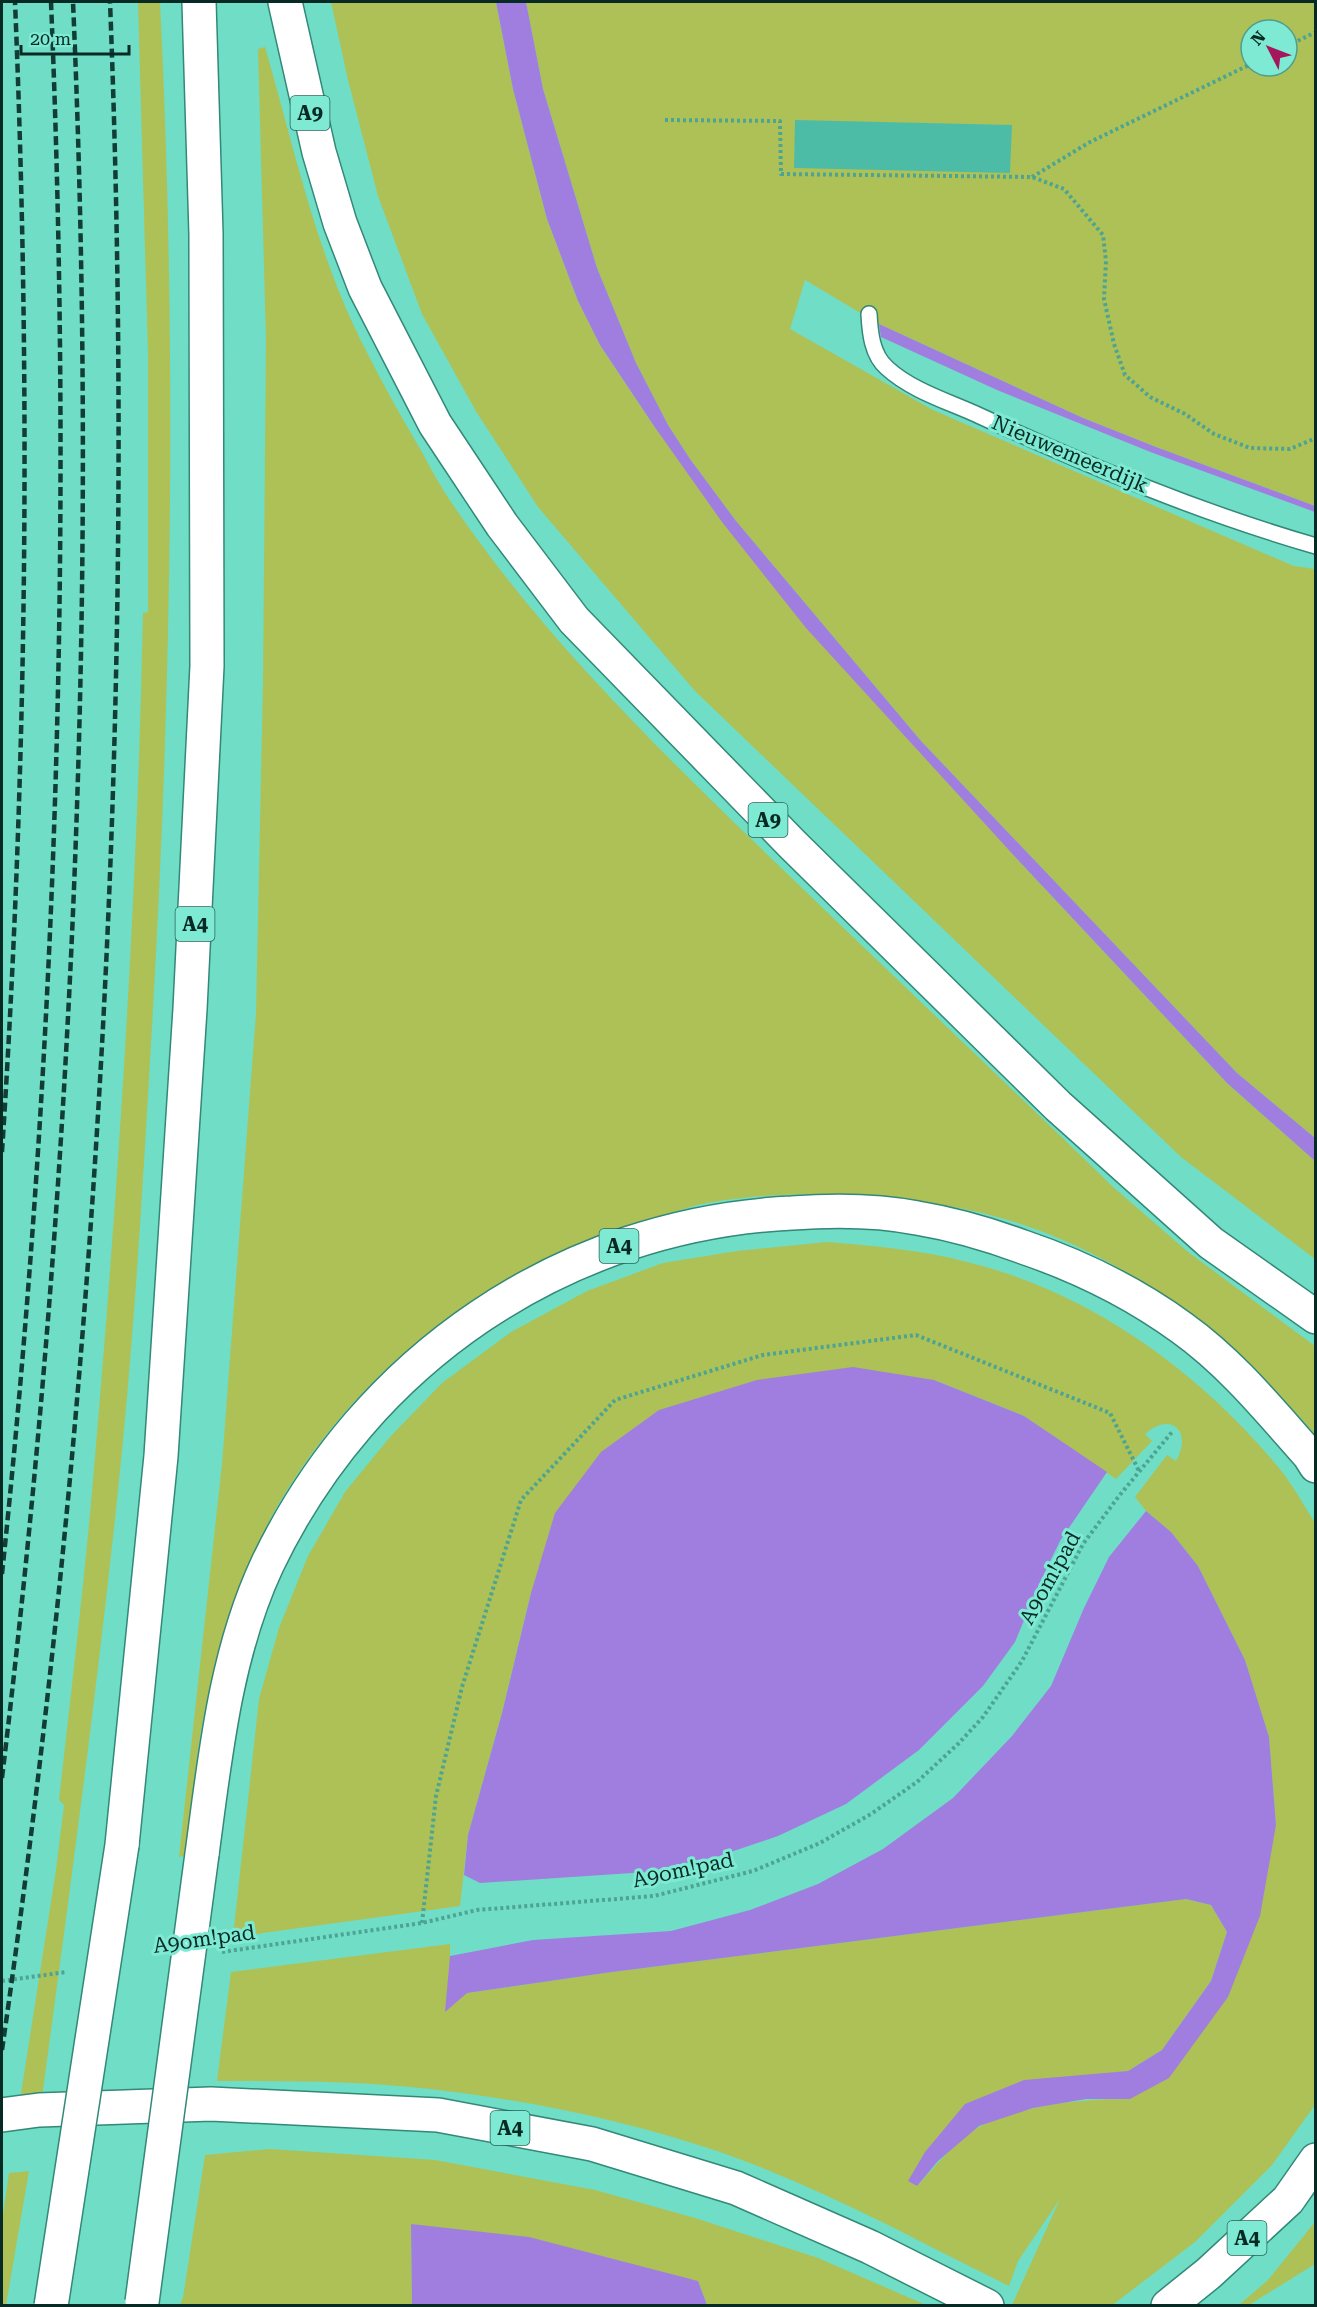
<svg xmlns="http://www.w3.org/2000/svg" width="1317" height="2307" viewBox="0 0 1317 2307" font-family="'Roboto Serif',serif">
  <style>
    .green { fill: #aec156; fill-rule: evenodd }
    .water { fill: #9f7ee0 }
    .building { fill: #4dbca6 }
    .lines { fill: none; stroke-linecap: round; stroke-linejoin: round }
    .lane-casing { stroke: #387; stroke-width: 18 }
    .highway-casing { stroke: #387; stroke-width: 36 }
    .path { stroke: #4ea492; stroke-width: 4; stroke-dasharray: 3 3; stroke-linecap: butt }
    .lane { stroke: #fff; stroke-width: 15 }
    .highway { stroke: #fff; stroke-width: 33 }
    .rail { stroke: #123d35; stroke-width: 4.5; stroke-dasharray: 9 4.5; stroke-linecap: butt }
    .highway-bridge-casing { stroke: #387; stroke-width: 36; stroke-linecap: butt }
    .highway-bridge { stroke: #fff; stroke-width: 33 }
    .labels { text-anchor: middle; stroke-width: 6; stroke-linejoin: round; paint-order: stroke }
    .shield { fill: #7eead3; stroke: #2b6458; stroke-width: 1.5 }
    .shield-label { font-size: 20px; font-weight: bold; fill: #072b24 }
    .street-label { font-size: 21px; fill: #072b24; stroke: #7eead3 }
  </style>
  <rect width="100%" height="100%" fill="#70ddc6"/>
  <g class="green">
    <path d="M138 2H160C177 343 172 685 152 1026 143 1184 134 1342 117 1500 96 1699 69 1898 42 2097L20 2100 56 1870 64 1805 59 1800C70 1701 82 1602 91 1503 117 1207 137 910 143 613L148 612V355Z"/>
    <path d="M331 2H496L513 89 547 219 578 301 600 345 654 426 1018 860 1227 1083 1315 1161V1259L1181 1157 695 691 538 507 477 413 422 314 378 196 348 80Z"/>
    <path d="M526 2H1315V506L1156 447 1083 418 879 324 805 280 790 329 933 410 1268 555 1294 566 1315 569V1138L1237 1073 921 741 736 521 690 459 668 425 636 363 597 268 543 89ZM1251 30H1287V66H1251Z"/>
    <path d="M265 47C292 140 312 235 353 324 374 368 397 410 422 452 431 469 440 486 451 502 549 647 678 768 803 889 906 988 1010 1087 1112 1186L1188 1252 1315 1346 1316 1436C1243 1349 1156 1278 1051 1235 994 1212 933 1201 872 1196 820 1193 765 1193 713 1202 697 1204 682 1210 666 1214 505 1256 365 1359 279 1503 252 1549 236 1600 221 1651 216 1669 210 1687 206 1705 195 1754 192 1806 187 1855L179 1857 222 1464 256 1013 263 681 266 340 258 49Z"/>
    <path d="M827 1242C876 1246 923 1250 971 1263 1094 1294 1204 1375 1283 1473 1295 1489 1305 1507 1315 1523V2105L1272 2165 1195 2242 1115 2303 1112 2305H1012L1060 2199 1018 2261 1009 2286C914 2239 819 2186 717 2151 624 2120 527 2100 430 2089 359 2081 288 2081 217 2081L231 1972 450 1944V1956L467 1993 612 1972 1185 1899 1211 1905 1227 1932 1211 1981 1162 2050 1128 2071 1084 2076 965 2104 917 2186C932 2170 961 2135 981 2126 1026 2104 1081 2099 1130 2099L1228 1997 1276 1825 1269 1738 1245 1660 1198 1566 1171 1532 1146 1511 1135 1497 1167 1455 1176 1461C1193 1431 1171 1411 1145 1434L1152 1441 1116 1479 1024 1416 934 1380 531 1593 502 1713 468 1835 460 1906 233 1937 259 1699 279 1628 308 1556 345 1492 390 1437 442 1383 511 1332 587 1291 663 1263 737 1251Z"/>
    <path d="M270 2149 435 2160 595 2190 695 2218 818 2258 926 2305H707L698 2281 411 2224 412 2305 179 2306 183 2298 205 2155Z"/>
    <path d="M29 2171 6 2305H2V2222L9 2173Z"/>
    <path d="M1315 2222V2264L1249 2305H1239L1268 2280Z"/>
  </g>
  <g class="water">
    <path d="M496 2H526L543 89 597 268 636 363 668 425 690 459 736 521 921 741 1237 1073 1315 1138V1161L1227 1083 1018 860 806 628 722 522 654 426 600 345 578 301 547 219 513 89Z"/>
    <path d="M879 324 1083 418 1156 447 1315 506V512L1153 453 997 390 881 337Z"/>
    <path d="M853 1367 934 1380 1024 1416 1107 1472 1060 1541 1041 1580 1015 1642 983 1686 919 1750 846 1804 778 1836 719 1856 647 1872 480 1883 464 1875 468 1835 502 1713 531 1593 555 1513 601 1452 659 1410 757 1380Z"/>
    <path d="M1146 1511 1171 1532 1198 1566 1245 1660 1269 1737 1276 1825 1260 1916 1228 1997 1169 2078 1130 2099H1086L1033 2108 979 2126 938 2161 917 2186 908 2181 925 2152 965 2104 1024 2080 1128 2071 1162 2050 1211 1981 1227 1932 1211 1905 1186 1899 612 1972 467 1993 445 2012 450 1956 533 1940 671 1931 750 1910 818 1884 883 1849 953 1798 1012 1736 1051 1686 1084 1608 1109 1557Z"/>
    <path d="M411 2224 529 2237 698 2281 707 2305H412Z"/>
  </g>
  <path class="building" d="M795 120 1012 125 1010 173 794 168Z"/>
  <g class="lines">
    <g class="lane-casing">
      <path id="lane" d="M869 314C870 333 872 355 887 368 912 391 950 402 980 416 1089 466 1201 513 1316 546"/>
    </g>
    <g class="highway-casing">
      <g id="highway">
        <path d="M285 2 319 152 340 223 365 288 435 424 502 525 574 620 792 844 1058 1106 1211 1243 1316 1317"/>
        <path d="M122 1845 161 1456 190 1009 207 666 206 234 199 2"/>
        <path d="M202 1854C215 1758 225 1655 267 1565 365 1359 564 1224 792 1213 834 1210 876 1210 917 1218 953 1224 988 1234 1023 1247 1079 1266 1134 1293 1182 1328 1231 1363 1269 1410 1309 1455L1316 1466"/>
        <path d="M2 2115 39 2110 211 2104 438 2115 592 2144 736 2188 870 2247 987 2306"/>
        <path d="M1168 2306 1209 2273 1288 2200 1316 2160"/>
      </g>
    </g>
    <g class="path">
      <path d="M1287 46 1316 32"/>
      <path d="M665 120 780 121 781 174 1032 177 1064 189 1103 235 1106 261 1104 299 1114 344 1125 375 1150 397 1185 414 1214 434 1250 448 1290 449 1316 438"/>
      <path d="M1032 177 1090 142 1251 64"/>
      <path d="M422 1923 436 1796 462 1687 521 1500 615 1400 763 1355 916 1335 1110 1413 1139 1471"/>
      <path d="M222 1952 422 1923 477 1910 654 1896 753 1871 820 1843 871 1814 917 1782 959 1743 983 1717 1022 1661 1083 1544 1119 1496 1172 1432"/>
      <path d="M2 1981 66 1972"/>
    </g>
    <use href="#lane" class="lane"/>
    <use href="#highway" class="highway"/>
    <g class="rail">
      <path d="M2 1152C27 769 31 385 15 2"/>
      <path d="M2 1574C57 1052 73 526 51 2"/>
      <path d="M2 1778C73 1189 99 594 73 2"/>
      <path d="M2 2050C100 1372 137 687 110 2"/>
    </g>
    <g class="highway-bridge-casing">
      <g id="highway-bridge">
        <path d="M142 2302 202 1854"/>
        <path d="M51 2306 122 1845"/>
      </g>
    </g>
    <use href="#highway-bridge" class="highway-bridge"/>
  </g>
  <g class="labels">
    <g class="shield">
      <rect x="290.5" y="96" width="39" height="34" rx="4.5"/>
      <rect x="748.5" y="803" width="39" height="34" rx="4.5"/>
      <rect x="175.5" y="907" width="39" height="34" rx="4.5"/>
      <rect x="599.5" y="1229" width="39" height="34" rx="4.5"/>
      <rect x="490.5" y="2111" width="39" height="34" rx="4.5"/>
      <rect x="1227.5" y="2221" width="39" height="34" rx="4.5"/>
    </g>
    <g class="shield-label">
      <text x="310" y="120">A9</text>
      <text x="768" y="827">A9</text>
      <text x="195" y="931">A4</text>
      <text x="619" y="1253">A4</text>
      <text x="510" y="2135">A4</text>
      <text x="1247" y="2245">A4</text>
    </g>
    <g class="street-label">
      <text transform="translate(1070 454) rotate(23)" y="7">Nieuwemeerdijk</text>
      <text transform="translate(1050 1578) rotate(-61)" y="7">A9om!pad</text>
      <text transform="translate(683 1870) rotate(-12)" y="7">A9om!pad</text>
      <text transform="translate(204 1939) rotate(-8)" y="7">A9om!pad</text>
    </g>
  </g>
  <rect width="1317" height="2307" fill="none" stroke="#072b24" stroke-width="6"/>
  <g transform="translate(1269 48) rotate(312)"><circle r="28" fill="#7eead3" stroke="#4e9e8d" stroke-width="1.5"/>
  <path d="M0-4.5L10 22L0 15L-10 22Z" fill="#a4175d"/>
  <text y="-9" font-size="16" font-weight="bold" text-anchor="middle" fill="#072b24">N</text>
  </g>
  <path d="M21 45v9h108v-9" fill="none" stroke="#072b24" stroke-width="3"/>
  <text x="30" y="45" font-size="18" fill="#072b24" stroke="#7eead3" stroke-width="4.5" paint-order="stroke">20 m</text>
</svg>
